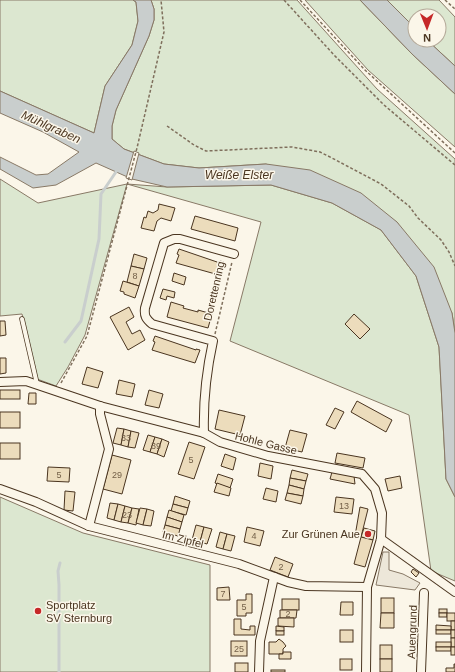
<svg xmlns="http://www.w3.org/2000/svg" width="455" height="672" viewBox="0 0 455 672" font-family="Arial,sans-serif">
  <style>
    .green { fill: #dce7d0; stroke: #887966 }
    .parking { fill: #ede7d9; stroke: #887966 }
    .water { fill: #c9cecd; stroke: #887966 }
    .pier { fill: #fbf6e9; stroke: #887966 }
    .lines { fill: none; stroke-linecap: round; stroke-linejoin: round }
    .stream { stroke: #c9cecd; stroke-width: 3 }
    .building { fill: #ecdcbc; stroke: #4a3520 }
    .service-casing { stroke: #4a3520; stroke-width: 5.5 }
    .minor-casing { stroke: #4a3520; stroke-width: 10 }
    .path { stroke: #7f6f5c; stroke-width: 1.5; stroke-dasharray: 3 2; stroke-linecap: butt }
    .service { stroke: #fbf6e9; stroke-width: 4 }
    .minor { stroke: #fbf6e9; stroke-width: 8 }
    .poi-dot { fill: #c62828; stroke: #fbf6e9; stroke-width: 1.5 }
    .labels { text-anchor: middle; stroke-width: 3; stroke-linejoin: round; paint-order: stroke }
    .number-label { font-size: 9px; fill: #725f47 }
    .street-label { font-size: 11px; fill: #4a3520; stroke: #fbf6e9 }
    .poi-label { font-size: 11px; fill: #4a3520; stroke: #fbf6e9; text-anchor: end }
    .water-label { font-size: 12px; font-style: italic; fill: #4a3520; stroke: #fbf6e9 }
  </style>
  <rect width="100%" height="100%" fill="#fbf6e9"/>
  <g class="green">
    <path d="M0 0H133L136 2 138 21 132 45 105 86 94 133 0 91Z"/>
    <path d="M151 0H297L377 89 455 159V333L452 313 397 222 266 164 199 168 164 164 124 149 112 139V126L116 110 149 36 154 20V9Z"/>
    <path d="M305 0H360L412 54 455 94V147L368 70Z"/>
    <path d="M387 0H439L455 17V66L427 40H439V16H415V28Z"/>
    <path d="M0 179 38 203 127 184 167 187 271 185 332 203 381 230 416 276 439 347 446 479 455 497V581L431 571 409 415 230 341 261 222 127 184 85 335 68 367 56 386 37 379 22 314 0 316Z"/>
    <path d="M0 497 83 533 210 565V672H0Z"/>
  </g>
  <path class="parking" d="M383 552H389V570L403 574 420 583 415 590 376 585Z"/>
  <g class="water">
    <path d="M133 0H151L154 9V20L149 36 116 110 112 126V139L124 149 164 164 199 168 266 164 310 170 361 193 397 222 434 267 452 313 455 333V497L446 479 439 347 416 276 381 230 332 203 271 185 167 187 132 179 96 163 56 185 33 188 0 169V157L36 175 48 174 79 152 43 132 0 113V91L94 133 105 86 132 45 138 21 136 2Z"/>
    <path d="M360 0H387L415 28V40H427L455 66V94L412 54Z"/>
  </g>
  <path class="pier" d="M134 151 139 153 132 180 126 178Z"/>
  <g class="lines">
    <g class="stream">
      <path d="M65 342 81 321 99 239 101 194 118 169"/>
      <path d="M59 672V585L58 571 60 563"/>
    </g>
  </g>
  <g class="building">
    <path d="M159 204 175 208 171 221 161 218 157 221 154 231 141 228 144 217 146 218 148 211 153 213 158 210Z"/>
    <path d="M195 216 238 228 235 241 191 229Z"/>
    <path d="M179 249 220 263V261L224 262 219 275 176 263 179 255 177 254Z"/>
    <path d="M134 254 147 258 144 269 131 266Z"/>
    <path d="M131 266 144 269 139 286 127 282Z"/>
    <path d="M174 273 186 277 184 285 172 281Z"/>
    <path d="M123 281 139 286 135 298 124 294V292L120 291Z"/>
    <path d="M163 289 175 292 174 298 167 296 166 300 160 298Z"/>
    <path d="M171 302 184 306 183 308 198 312V310L212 314 208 328 167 317Z"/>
    <path d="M129 307 134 317 126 322 132 334 140 330 145 340 128 350 110 317Z"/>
    <path d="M354 314 370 329 360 339 345 324Z"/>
    <path d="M0 321H5L6 335 0 336Z"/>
    <path d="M155 336 196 350V349L200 350 195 363 152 350 155 342 153 341Z"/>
    <path d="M0 358H6V373L0 374Z"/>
    <path d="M87 367 103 372 98 388 82 384Z"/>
    <path d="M119 380 135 384 132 397 116 394Z"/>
    <rect x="0" y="390" width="20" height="9"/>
    <path d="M149 390 163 394 159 408 145 405Z"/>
    <path d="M29 393H36V404H28Z"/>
    <path d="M357 401 392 420 386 432 351 412Z"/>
    <path d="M335 408 344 412 335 429 326 425Z"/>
    <path d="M219 410 245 416 240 435 215 429Z"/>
    <rect x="0" y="412" width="20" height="16"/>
    <path d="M117 428 124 429 121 445 113 443Z"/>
    <path d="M124 429 131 431 128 447 121 445Z"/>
    <path d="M290 430 307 434 302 452 285 448Z"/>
    <path d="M131 431 139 433 135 448 128 447Z"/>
    <path d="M148 435 155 437 150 452 143 450Z"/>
    <path d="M155 437 162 439 157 454 150 452Z"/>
    <path d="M162 439 169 442 164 457 157 454Z"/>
    <path d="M189 442 205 447 194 479 178 474Z"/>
    <rect x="0" y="443" width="20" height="16"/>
    <path d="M337 453 365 458 363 468 335 463Z"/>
    <path d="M225 454 236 458 233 470 221 466Z"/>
    <path d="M112 455 131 460 122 494 103 489Z"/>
    <path d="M260 463 273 466 271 479 258 476Z"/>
    <path d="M48 467 70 468 69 482 47 481Z"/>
    <path d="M292 470 308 474 306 481 290 478Z"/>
    <path d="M332 472 354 476 355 484 330 479Z"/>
    <path d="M218 474 233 479 230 488 215 483Z"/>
    <path d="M400 476 402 488 388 491 385 479Z"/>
    <path d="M290 478 306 481 304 489 289 485Z"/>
    <path d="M217 483 231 488 229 496 214 492Z"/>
    <path d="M289 485 304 489 303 496 287 493Z"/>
    <path d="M266 488 278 491 276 502 263 499Z"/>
    <path d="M65 491 75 492 73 511 64 510Z"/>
    <path d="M287 493 303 496 301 504 285 500Z"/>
    <path d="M175 496 190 501 188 508 173 504Z"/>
    <path d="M336 497 354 499 352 514 334 512Z"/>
    <path d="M110 503 118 504 114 520 107 518Z"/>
    <path d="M118 504 125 506 121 522 114 520Z"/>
    <path d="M173 504 188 508 186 515 171 511Z"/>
    <path d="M125 506 132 508 128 523 121 522Z"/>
    <path d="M360 507 368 509 361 537 355 536Z"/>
    <path d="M132 508 139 509 136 525 128 523Z"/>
    <path d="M140 508 147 509 143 525 136 523Z"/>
    <path d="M147 509 154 511 151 526 143 525Z"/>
    <path d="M169 510 184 515 182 522 167 517Z"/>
    <path d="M167 517 182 522 180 529 165 525Z"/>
    <path d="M165 525 180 529 178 536 163 532Z"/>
    <path d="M196 525 204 527 200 542 192 540Z"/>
    <path d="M204 527 212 529 207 544 200 542Z"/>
    <path d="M247 527 264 531 260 546 244 542Z"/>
    <path d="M364 528 375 531 373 540 361 537Z"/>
    <path d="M220 532 227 534 223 549 216 547Z"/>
    <path d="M227 534 235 536 231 551 223 549Z"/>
    <path d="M361 537 373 540 365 567 354 564Z"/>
    <path d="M275 557 293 564 288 577 270 570Z"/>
    <path d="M413 569 419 573 416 577 411 572Z"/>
    <path d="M229 587 230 600H217V588Z"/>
    <path d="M246 594H252V613H246V616H237V600H246Z"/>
    <rect x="381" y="598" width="13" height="15"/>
    <rect x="282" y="599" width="17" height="11"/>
    <path d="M341 602H353V615H340Z"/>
    <rect x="439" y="609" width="8" height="4"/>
    <path d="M280 610H297L296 618H280Z"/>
    <path d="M381 613H394V628H380Z"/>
    <rect x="439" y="613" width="8" height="4"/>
    <rect x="447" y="613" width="8" height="8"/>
    <path d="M278 618H294V627L278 626Z"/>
    <path d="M234 619H241V629L250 630V626H255V635H234Z"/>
    <rect x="451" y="621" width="4" height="9"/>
    <path d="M436 625 451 626V630H436Z"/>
    <path d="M276 626 284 627V631H276Z"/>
    <rect x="340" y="630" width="13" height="12"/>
    <rect x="436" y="630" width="15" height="4"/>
    <rect x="451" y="630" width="4" height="8"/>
    <rect x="276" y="631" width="8" height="4"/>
    <rect x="451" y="638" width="4" height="9"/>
    <path d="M279 639 283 642 286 646 283 649V654H269V642H276Z"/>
    <rect x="231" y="641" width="16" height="15"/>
    <rect x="436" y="642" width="15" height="5"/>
    <rect x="380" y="645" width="12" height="14"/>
    <rect x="436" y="647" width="15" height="4"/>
    <rect x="451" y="647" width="4" height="8"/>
    <path d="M283 652H291V659H279V654H283Z"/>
    <rect x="340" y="659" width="12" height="11"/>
    <rect x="380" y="659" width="12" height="13"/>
    <rect x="235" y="663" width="13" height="9"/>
    <path d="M454 664H455V672H446V668H454Z"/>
    <rect x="271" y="670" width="14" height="2"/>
  </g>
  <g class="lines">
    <g class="service-casing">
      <path id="service" d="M22 319 37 384"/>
    </g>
    <g class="minor-casing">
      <g id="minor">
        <path d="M0 382 26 381 100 406 204 433 220 442 268 456 362 474 375 489 382 513 381 539 367 587 366 672"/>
        <path d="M204 433C203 401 206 373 213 341L152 324C146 319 144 316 145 308L164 243 174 239H180L234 254"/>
        <path d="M0 489 36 502 89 526 239 564 288 582 306 586 367 587"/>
        <path d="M89 526 109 449 100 414V406"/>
        <path d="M381 539 455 592"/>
        <path d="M259 672 260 641 274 577"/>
        <path d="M421 672 424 593"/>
      </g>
    </g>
    <g class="path">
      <path d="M284 0 334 55 384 105 455 165"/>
      <path d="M300 0 365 70 455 153"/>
      <path d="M445 0 455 9"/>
      <path d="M167 126 194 145 206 151 292 147 320 152 332 158 381 184 409 206 418 218 441 240 449 252 455 266"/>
      <path d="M215 334 232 262"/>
      <path d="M61 383 87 336 137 148 164 32 161 0"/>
    </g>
    <use href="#service" class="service"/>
    <use href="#minor" class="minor"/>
  </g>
  <g class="poi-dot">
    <circle cx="368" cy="534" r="4"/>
    <circle cx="38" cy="611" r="4"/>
  </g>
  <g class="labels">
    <g class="number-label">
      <text x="135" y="279">8</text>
      <text x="126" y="441">33</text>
      <text x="156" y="449">39</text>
      <text x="191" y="463">5</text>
      <text x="59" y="478">5</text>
      <text x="117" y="478">29</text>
      <text x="344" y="509">13</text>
      <text x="127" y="518">23</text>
      <text x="254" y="539">4</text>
      <text x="281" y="570">2</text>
      <text x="223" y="597">7</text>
      <text x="244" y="610">5</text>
      <text x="288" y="617">2</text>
      <text x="239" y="652">25</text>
    </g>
    <g class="street-label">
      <text transform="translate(214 291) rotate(-77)" y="4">Dorettenring</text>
      <text transform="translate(266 443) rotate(14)" y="4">Hohle Gasse</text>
      <text transform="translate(183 539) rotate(14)" y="4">Im Zipfel</text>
      <text transform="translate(412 632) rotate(-88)" y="4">Auengrund</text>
    </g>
    <g class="poi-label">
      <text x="360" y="538">Zur Grünen Aue</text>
      <text x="46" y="609" text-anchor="start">Sportplatz<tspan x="46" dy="13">SV Sternburg</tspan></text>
    </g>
    <g class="water-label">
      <text transform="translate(51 127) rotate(24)" y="4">Mühlgraben</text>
      <text x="239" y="179">Weiße Elster</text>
    </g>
  </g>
  <g transform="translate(427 28) rotate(179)"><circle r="19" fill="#fbf6e9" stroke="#b4a999"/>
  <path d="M0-3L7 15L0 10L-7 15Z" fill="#c62828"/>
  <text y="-6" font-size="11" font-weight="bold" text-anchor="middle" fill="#4a3520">N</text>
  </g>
</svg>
